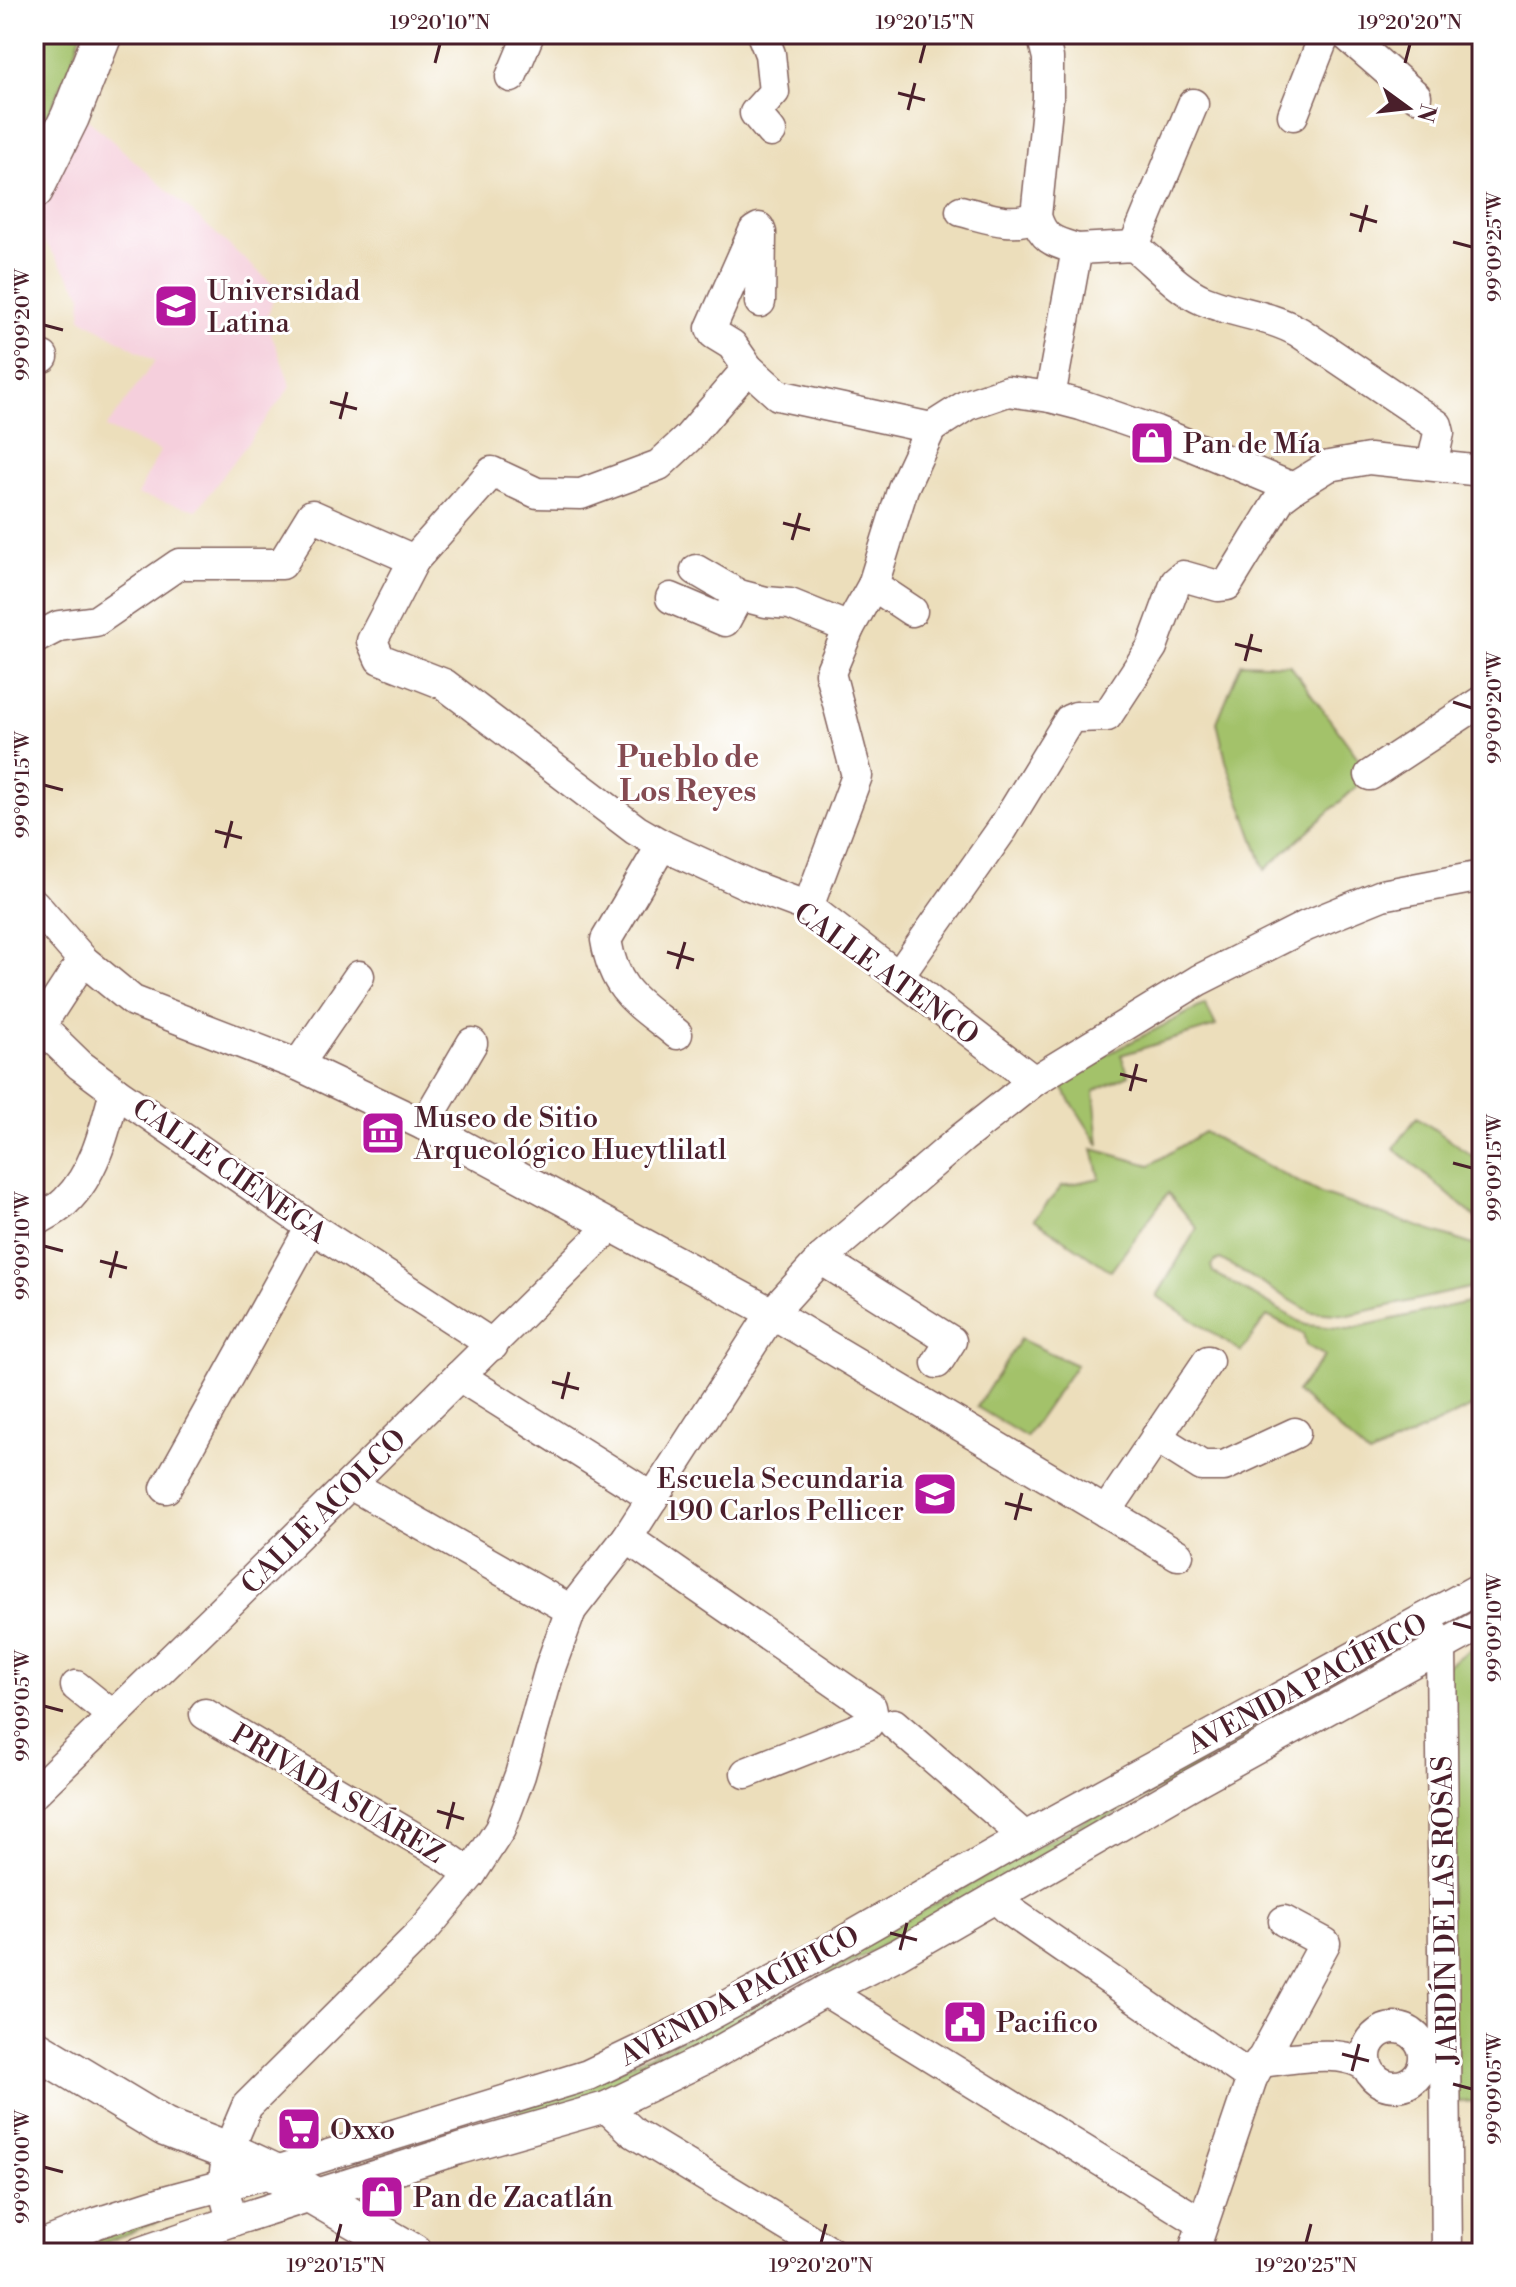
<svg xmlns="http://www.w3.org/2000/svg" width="1516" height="2287" viewBox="0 0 1516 2287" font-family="'Libre Bodoni',serif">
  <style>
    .built { fill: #f5cfdc }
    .green { fill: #a3c26a; stroke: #76704a; stroke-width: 2 }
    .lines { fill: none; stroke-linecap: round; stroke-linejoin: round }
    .minor-casing { stroke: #83625d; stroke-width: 33 }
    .major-casing { stroke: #83625d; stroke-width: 41 }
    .minor { stroke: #fff; stroke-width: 30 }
    .major { stroke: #fff; stroke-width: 38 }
    .ticks { fill: none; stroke: #4a1f2b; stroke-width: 3 }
    .labels { text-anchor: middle; stroke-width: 6; stroke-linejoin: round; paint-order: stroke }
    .poi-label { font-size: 28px; fill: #4a1f2b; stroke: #fff; text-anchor: start }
    .street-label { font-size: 28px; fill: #4a1f2b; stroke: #fff }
    .neighbourhood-label { font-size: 30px; font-weight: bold; fill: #854b52; stroke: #fff }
    .neatline { fill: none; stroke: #4a1f2b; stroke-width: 3 }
    .ticks-label { font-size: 20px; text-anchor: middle; fill: #4a1f2b }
  </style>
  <rect width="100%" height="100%" fill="#fff"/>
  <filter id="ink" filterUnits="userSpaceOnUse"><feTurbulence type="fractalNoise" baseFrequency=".0125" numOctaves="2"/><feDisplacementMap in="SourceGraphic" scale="16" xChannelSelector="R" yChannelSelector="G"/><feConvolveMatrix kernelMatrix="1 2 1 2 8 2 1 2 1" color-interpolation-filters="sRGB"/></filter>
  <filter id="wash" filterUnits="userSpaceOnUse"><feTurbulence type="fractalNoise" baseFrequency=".006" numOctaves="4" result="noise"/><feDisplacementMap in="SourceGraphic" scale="32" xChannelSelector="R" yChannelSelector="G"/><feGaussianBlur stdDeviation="1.8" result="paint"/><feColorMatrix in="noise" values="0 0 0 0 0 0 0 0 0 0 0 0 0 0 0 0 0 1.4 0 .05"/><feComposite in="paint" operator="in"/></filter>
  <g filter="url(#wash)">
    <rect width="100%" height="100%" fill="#ecdebb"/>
    <path class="built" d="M82 114 277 288 266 320 291 386 197 510 137 495 160 451 106 428 155 361 81 318 82 294 34 227V210Z"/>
    <g class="green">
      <path d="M37 34H81L73 60 34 146V43Z"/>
      <path d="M1241 663 1290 665 1366 769 1365 779 1265 870 1226 761 1217 722Z"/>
      <path d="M1205 1004 1216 1026 1121 1055 1129 1075 1094 1091 1099 1145 1057 1080Z"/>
      <path d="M1417 1117 1477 1159 1482 1154V1223L1394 1148Z"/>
      <path d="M1204 1132 1321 1194 1476 1246 1482 1244V1285L1349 1315 1311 1312 1220 1259 1214 1262 1211 1266 1213 1272 1306 1325 1349 1329 1482 1299V1402L1369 1456 1296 1392 1325 1356 1306 1345 1303 1334 1267 1316 1241 1352 1157 1296 1197 1228 1168 1193 1111 1271 1034 1219 1062 1186 1100 1178 1093 1149 1150 1165Z"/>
      <path d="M1020 1339 1076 1365 1026 1437 977 1407Z"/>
      <path d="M1424 1640 815 1983 846 1953 1401 1645Z"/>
      <path d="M1482 1641V2101L1453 2102 1446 1666Z"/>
      <path d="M782 1990 789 2001 600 2092 324 2178 595 2082Z"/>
      <path d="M187 2210 78 2253H58L98 2235Z"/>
    </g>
  </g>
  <g filter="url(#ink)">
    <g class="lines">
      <g class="minor-casing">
        <g id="minor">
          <path d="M762 34 770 54 774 92 755 113 771 132"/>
          <path d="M1042 34 1048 58V98L1036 216C1043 240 1054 242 1077 249L1050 397"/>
          <path d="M1345 34 1416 96"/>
          <path d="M511 77 529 34"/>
          <path d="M1293 115 1325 34"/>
          <path d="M961 211C986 217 1012 228 1036 216"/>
          <path d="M1134 246 1193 104"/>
          <path d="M1077 249 1134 246C1155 263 1178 289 1203 300 1234 313 1269 315 1299 332L1437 425 1439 433 1432 465"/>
          <path d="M34 359 43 357"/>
          <path d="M748 368 732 345 714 334 711 328 754 231 759 228 761 233 760 302"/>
          <path d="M414 560 372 641 380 659 444 684 636 830 662 845 749 885 808 907 1034 1081"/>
          <path d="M696 570 739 595 766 602 790 604 849 628"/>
          <path d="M873 585 912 611"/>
          <path d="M671 598 725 621 739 595"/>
          <path d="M34 639 59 626 96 621 179 564H282L312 515 414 560 492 472 537 493 581 494 659 465 688 438 748 368 778 395 931 428 967 405 1008 391 1050 397 1081 405 1156 431 1293 488 1329 466 1369 459 1482 471"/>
          <path d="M1370 775 1482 701"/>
          <path d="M662 845 606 940C615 993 638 1002 677 1034"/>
          <path d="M34 904 83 960 133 1001 298 1065 424 1125 772 1313 1178 1555"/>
          <path d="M808 907 857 776 830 673 849 628 873 585 903 488 931 428"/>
          <path d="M83 960 42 1023V1028L80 1065 115 1091 311 1227 493 1345"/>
          <path d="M898 977 1003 828 1069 720 1076 717 1107 716 1152 647 1176 582 1183 576 1218 586 1227 585 1281 497 1293 488"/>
          <path d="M298 1065 359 976"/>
          <path d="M424 1125 472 1043"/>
          <path d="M34 1222C44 1216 58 1210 66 1201 95 1173 105 1129 115 1091"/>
          <path d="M821 1259 951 1341 937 1363"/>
          <path d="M459 1376 653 1498"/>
          <path d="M1156 1437 1202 1466H1224L1295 1433"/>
          <path d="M350 1484 571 1610"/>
          <path d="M166 1488 311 1227"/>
          <path d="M1106 1512 1208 1361"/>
          <path d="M627 1538 871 1707 873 1717 867 1725 746 1773"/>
          <path d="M1433 1633 1441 1647 1447 2253"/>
          <path d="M76 1686 112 1715"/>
          <path d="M205 1714 444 1855 471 1874"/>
          <path d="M894 1724 1025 1837"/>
          <path d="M34 1793 213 1619 610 1227"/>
          <path d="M995 1897 1009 1910 1252 2078"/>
          <path d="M825 1991 1202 2223"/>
          <circle cx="1395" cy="2057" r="29"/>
          <path d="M1259 2062C1290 2059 1343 2047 1367 2067"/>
          <path d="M606 2107 634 2133 832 2253"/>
          <path d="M232 2221 223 2186 228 2151 247 2106 424 1930 471 1874 500 1829 520 1775 551 1665 571 1610 627 1538 772 1313 821 1259 962 1138 1034 1081 1199 980 1306 926 1382 895 1482 876"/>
          <path d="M34 2248 97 2223 165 2201 273 2172 588 2075 686 2028 795 1969 1025 1837 1482 1587"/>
          <path d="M138 2253 232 2221 459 2149 606 2107 705 2059 825 1991 898 1954 1190 1785 1482 1624"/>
          <path d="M1193 2253 1252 2078 1325 1943 1284 1921"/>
        </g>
      </g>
      <g class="major-casing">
        <g id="major">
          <path d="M34 190 70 117 103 34"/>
          <path d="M34 2048 165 2127 228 2151 273 2172 413 2253"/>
        </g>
      </g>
      <use href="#minor" class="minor"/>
      <use href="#major" class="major"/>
    </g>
  </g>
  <path class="ticks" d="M435 63 440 44M920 63 925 44M1405 63 1410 44M898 93 925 100M908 110 915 83M1350 214 1377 222M1360 232 1367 205M1453 242 1472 247M44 325 63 330M330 402 357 409M340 419 347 392M783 523 810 530M792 540 800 513M1235 644 1262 651M1245 661 1252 634M1453 702 1472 708M44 785 63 790M215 831 242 838M225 848 232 821M667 952 694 960M677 969 685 942M1120 1074 1147 1081M1130 1091 1137 1064M1453 1163 1472 1168M44 1246 63 1251M100 1261 127 1268M110 1278 117 1251M552 1382 579 1389M562 1399 569 1372M1005 1503 1032 1510M1015 1520 1022 1493M1453 1623 1472 1628M44 1706 63 1711M437 1811 464 1819M447 1829 454 1802M890 1933 917 1940M900 1950 907 1923M1342 2054 1369 2061M1352 2071 1359 2044M1453 2084 1472 2089M44 2167 63 2172M336 2243 341 2224M821 2243 826 2224M1306 2243 1311 2224"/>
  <defs>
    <g id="university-square" transform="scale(2.3)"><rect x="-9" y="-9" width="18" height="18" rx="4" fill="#b5179e" stroke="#fff"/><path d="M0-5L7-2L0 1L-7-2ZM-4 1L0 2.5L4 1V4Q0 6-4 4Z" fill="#fff"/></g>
    <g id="shop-square" transform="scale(2.3)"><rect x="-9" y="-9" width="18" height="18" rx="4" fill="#b5179e" stroke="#fff"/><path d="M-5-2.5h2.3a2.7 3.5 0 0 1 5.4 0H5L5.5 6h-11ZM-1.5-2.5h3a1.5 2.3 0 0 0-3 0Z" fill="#fff"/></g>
    <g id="museum-square" transform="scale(2.3)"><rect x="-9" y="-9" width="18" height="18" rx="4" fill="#b5179e" stroke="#fff"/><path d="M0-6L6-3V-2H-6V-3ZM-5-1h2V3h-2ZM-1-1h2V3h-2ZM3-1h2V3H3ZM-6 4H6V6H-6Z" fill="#fff"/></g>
    <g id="school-square" transform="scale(2.3)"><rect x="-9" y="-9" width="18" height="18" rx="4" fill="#b5179e" stroke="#fff"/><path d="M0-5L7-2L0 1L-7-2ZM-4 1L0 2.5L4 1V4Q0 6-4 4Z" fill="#fff"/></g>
    <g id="civic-square" transform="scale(2.3)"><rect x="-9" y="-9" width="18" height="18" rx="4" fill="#b5179e" stroke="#fff"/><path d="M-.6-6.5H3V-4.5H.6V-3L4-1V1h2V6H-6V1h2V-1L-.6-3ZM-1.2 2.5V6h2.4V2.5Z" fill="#fff"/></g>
    <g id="supermarket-square" transform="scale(2.3)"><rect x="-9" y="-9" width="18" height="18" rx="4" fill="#b5179e" stroke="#fff"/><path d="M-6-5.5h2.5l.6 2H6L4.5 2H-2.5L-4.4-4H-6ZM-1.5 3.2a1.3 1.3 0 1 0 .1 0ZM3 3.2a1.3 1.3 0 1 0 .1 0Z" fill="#fff"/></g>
  </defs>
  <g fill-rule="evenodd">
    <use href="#university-square" x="176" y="306"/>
    <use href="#shop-square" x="1152" y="443"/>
    <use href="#museum-square" x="383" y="1133"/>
    <use href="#school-square" x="935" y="1494"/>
    <use href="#civic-square" x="965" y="2022"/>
    <use href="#supermarket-square" x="299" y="2129"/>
    <use href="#shop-square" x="382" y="2197"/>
  </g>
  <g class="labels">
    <g class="poi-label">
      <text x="207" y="300">Universidad<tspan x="207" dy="32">Latina</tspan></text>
      <text x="1183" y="453">Pan de Mía</text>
      <text x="414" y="1127">Museo de Sitio<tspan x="414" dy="32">Arqueológico Hueytlilatl</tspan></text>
      <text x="904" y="1488" text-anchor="end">Escuela Secundaria<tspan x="904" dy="32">190 Carlos Pellicer</tspan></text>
      <text x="996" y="2032">Pacifico</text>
      <text x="330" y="2139">Oxxo</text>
      <text x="413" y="2207">Pan de Zacatlán</text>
    </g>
    <g class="street-label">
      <text transform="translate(887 973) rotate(36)" y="10">CALLE ATENCO</text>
      <text transform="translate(230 1170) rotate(35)" y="10">CALLE CIÉNEGA</text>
      <text transform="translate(323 1511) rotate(-45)" y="10">CALLE ACOLCO</text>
      <text transform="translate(1307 1683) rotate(-28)" y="10">AVENIDA PACÍFICO</text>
      <text transform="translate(338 1793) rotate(31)" y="10">PRIVADA SUÁREZ</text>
      <text transform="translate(1444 1910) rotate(-91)" y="10">JARDÍN DE LAS ROSAS</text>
      <text transform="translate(739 1995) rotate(-28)" y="10">AVENIDA PACÍFICO</text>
    </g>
    <g class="neighbourhood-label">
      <text x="688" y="767">Pueblo de<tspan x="688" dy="34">Los Reyes</tspan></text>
    </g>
  </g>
  <rect width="1516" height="2287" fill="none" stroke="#fff" stroke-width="88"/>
  <g transform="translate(1408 108) rotate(105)" stroke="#ffffff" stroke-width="6" paint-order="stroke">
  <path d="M0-6L14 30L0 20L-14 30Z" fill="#4a1f2b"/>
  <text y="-12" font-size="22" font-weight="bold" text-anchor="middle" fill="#4a1f2b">N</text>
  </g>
  <rect x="44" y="44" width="1428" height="2199" class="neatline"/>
  <g class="ticks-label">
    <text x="440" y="29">19°20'10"N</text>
    <text x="925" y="29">19°20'15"N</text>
    <text x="1410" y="29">19°20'20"N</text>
    <text transform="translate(1494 247) rotate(-90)" y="7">99°09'25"W</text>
    <text transform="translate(22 325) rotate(-90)" y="7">99°09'20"W</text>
    <text transform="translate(1494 708) rotate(-90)" y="7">99°09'20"W</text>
    <text transform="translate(22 785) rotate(-90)" y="7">99°09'15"W</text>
    <text transform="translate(1494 1168) rotate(-90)" y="7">99°09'15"W</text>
    <text transform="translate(22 1246) rotate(-90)" y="7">99°09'10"W</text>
    <text transform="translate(1494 1628) rotate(-90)" y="7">99°09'10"W</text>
    <text transform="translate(22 1706) rotate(-90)" y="7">99°09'05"W</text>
    <text transform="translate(1494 2089) rotate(-90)" y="7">99°09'05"W</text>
    <text transform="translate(22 2167) rotate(-90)" y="7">99°09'00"W</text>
    <text x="336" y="2272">19°20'15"N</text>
    <text x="821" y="2272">19°20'20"N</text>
    <text x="1306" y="2272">19°20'25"N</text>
  </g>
</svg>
